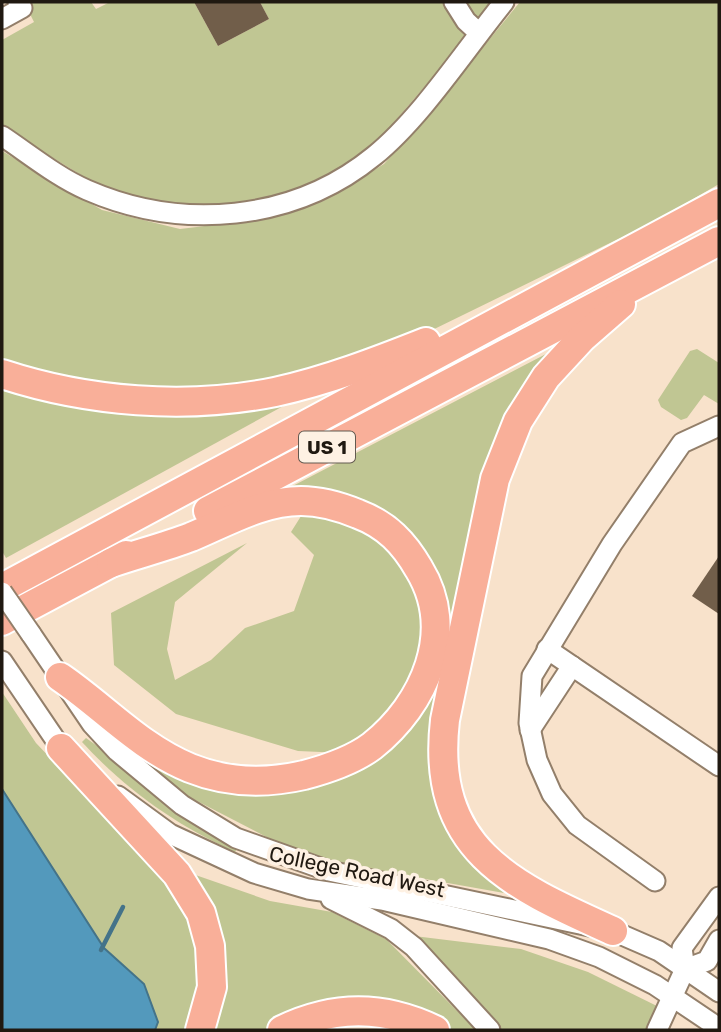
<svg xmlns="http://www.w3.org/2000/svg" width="721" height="1032" viewBox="0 0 721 1032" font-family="Rubik,sans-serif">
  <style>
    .green { fill: #c0c693 }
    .water { fill: #5399bc; stroke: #447389; stroke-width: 2 }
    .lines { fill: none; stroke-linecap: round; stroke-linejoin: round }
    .stream { stroke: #447389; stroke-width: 4.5 }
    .building { fill: #715e4a }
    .minor-casing { stroke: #937f6a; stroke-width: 23 }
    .highway-casing { stroke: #fff; stroke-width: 32 }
    .minor { stroke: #fff; stroke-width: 19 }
    .highway { stroke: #f9af99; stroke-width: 28 }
    .minor-bridge-casing { stroke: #937f6a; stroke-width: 23; stroke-linecap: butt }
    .minor-bridge { stroke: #fff; stroke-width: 19 }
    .labels { text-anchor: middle; stroke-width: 7; stroke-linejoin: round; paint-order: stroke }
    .shield { fill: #fef1e3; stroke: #635a50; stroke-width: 2 }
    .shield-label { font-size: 19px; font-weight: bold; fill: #201911 }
    .street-label { font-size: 21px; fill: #201911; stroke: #fef1e3 }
  </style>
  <rect width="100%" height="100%" fill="#f8e2cb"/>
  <g class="green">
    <path d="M24 2H91L96 9 110 2H194L218 46 269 19 260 2H492L450 57 373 147 328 180 250 206H172L104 189 2 127V40L34 22Z"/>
    <path d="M520 2H719V184L657 220 420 336 260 385 165 393 43 377 2 363V151L102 210 180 229 247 221 323 201 384 164 433 108Z"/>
    <path d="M569 342 515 410 430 752 442 819 480 869 504 893 307 858 168 786 132 756 256 795 353 773 402 733 432 692 420 557 285 490Z"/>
    <path d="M697 349 719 363V404L704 395 687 418 681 420 661 407 658 400 690 351Z"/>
    <path d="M2 383 298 398 6 558 2 551Z"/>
    <path d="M303 513 357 524 397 550 429 618 408 700 344 753 298 751 176 714 114 665 111 613 247 543 175 602 167 649 175 680 211 660 245 628 294 611 314 555 291 532Z"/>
    <path d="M2 692 36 743 148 861 188 913 201 964 191 1030H155L158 1022 144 984 104 948 2 789Z"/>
    <path d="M86 738 238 847 235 852C176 825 126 790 82 742Z"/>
    <path d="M184 871 270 901 332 912 386 939 476 1030H448L404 1010 277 1030H209L222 995 218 919Z"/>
    <path d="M414 936 521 949 588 972 663 1009 647 1030H498Z"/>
  </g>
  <path class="water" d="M2 789 104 948 144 984 158 1022 155 1030H2Z"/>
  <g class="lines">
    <path class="stream" d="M101 950 123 907"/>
  </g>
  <g class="building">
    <path d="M194 2H260L269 19 218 46Z"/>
    <path d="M719 556V614L692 596Z"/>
  </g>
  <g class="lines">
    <g class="minor-casing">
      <g id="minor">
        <path d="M454 2 466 21 479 33"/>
        <path d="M2 19 22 8 18 2"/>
        <path d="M2 136C29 154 57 177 87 190 181 231 293 222 374 156 421 118 465 50 504 2"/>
        <path d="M31 634 92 724 117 751 182 805 236 838 329 871 613 931 659 951 719 992"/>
        <path d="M547 649 719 766"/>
        <path d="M2 661 61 748 71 756"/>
        <path d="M530 730 572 666"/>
        <path d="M118 796 170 834 254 873 308 889 382 900 549 939 599 957 655 985 719 1028"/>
        <path d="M655 881 577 825 552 794 537 760 529 723 532 676 612 544 682 443 719 426"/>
        <path d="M331 899 391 929 414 947 490 1030"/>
        <path d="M685 969 707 961 719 940"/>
        <path d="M657 1030 685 969 682 948 719 897"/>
      </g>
    </g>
    <g class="highway-casing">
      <g id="highway">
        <path d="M2 374C87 402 186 410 275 392 326 381 378 361 426 342"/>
        <path d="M208 511 719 241"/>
        <path d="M2 588 719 203"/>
        <path d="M2 621 126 555"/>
        <path d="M60 677C104 707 139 747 190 768 227 783 265 784 304 775 327 769 352 761 372 746 425 704 457 631 419 569 404 543 387 525 358 514 341 507 320 501 301 501 262 501 227 522 191 537 165 547 137 554 111 563"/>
        <path d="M61 748 177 874 201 913 210 946 212 987 200 1030"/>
        <path d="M613 931C511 885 430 850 445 720L495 479 518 421 546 377 582 338 621 304"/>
        <path d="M282 1030C334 1005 383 1005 435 1030"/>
      </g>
    </g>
    <use href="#minor" class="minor"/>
    <use href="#highway" class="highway"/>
    <g class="minor-bridge-casing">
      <path id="minor-bridge" d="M2 592 31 634"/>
    </g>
    <use href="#minor-bridge" class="minor-bridge"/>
  </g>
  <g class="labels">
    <rect class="shield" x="299" y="431.5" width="56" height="31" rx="5"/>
    <g class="shield-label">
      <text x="327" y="454">US 1</text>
    </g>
    <g class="street-label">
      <text transform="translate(357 872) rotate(12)" y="7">College Road West</text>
    </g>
  </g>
  <rect width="721" height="1032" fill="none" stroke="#201911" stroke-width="7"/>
</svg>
